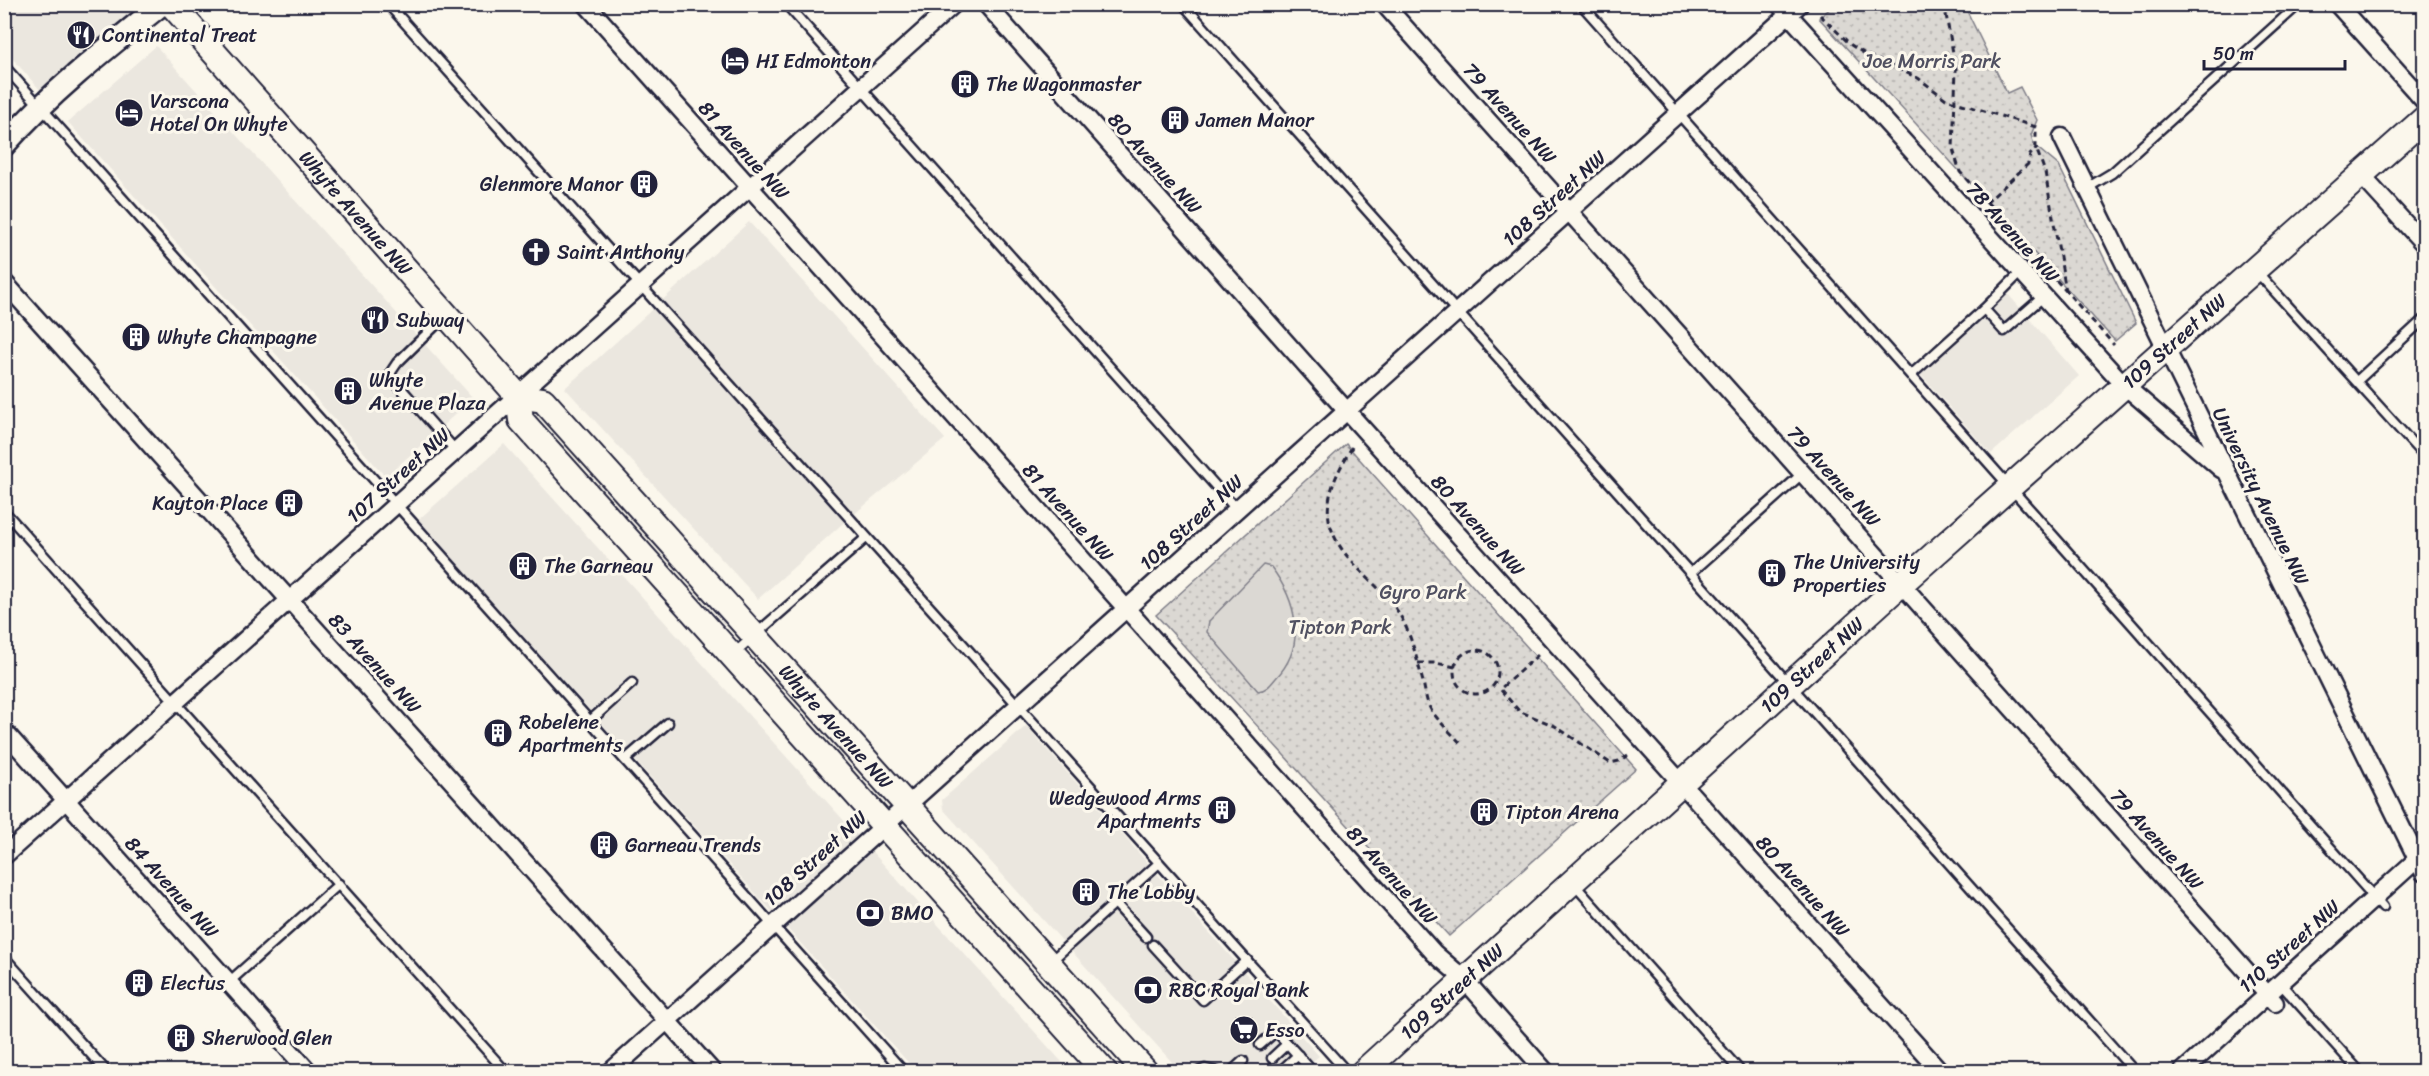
<svg xmlns="http://www.w3.org/2000/svg" width="2429" height="1076" viewBox="0 0 2429 1076" font-family="Sriracha,sans-serif">
  <style>
    .built { fill: #ebe7df }
    .park { fill: url(#park-dots); stroke: #7e7d87; stroke-width: 1.5 }
    .garden { fill: #dbd8d3; stroke: #7e7d87; stroke-width: 1.5 }
    .lines { fill: none; stroke-linecap: round; stroke-linejoin: round }
    .service-casing { stroke: #22223b; stroke-width: 13 }
    .minor-casing { stroke: #22223b; stroke-width: 21 }
    .tertiary-casing { stroke: #22223b; stroke-width: 26 }
    .secondary-casing { stroke: #22223b; stroke-width: 28 }
    .path { stroke: #22223b; stroke-width: 3; stroke-dasharray: 6 4.5; stroke-linecap: butt }
    .service { stroke: #fbf7ec; stroke-width: 8 }
    .minor { stroke: #fbf7ec; stroke-width: 16 }
    .tertiary { stroke: #fbf7ec; stroke-width: 21 }
    .secondary { stroke: #fbf7ec; stroke-width: 24 }
    .labels { text-anchor: middle; stroke-width: 6; stroke-linejoin: round; paint-order: stroke }
    .poi-label { font-size: 20px; fill: #22223b; stroke: #fbf7ec; text-anchor: start }
    .park-label { font-size: 20px; fill: #505061; stroke: #fbf7ec }
    .street-label { font-size: 20px; fill: #22223b; stroke: #fbf7ec }
  </style>
  <defs>
    <pattern id="park-dots" width="8" height="8" patternUnits="userSpaceOnUse" patternTransform="scale(1.5)"><rect width="8" height="8" fill="#dbd8d3"/><path d="M2 2h.1M6 6h.1" fill="none" stroke="#bcb9b6" stroke-width="1.8" stroke-linecap="round"/></pattern>
  </defs>
  <rect width="100%" height="100%" fill="#fbf7ec"/>
  <filter id="ink" filterUnits="userSpaceOnUse"><feTurbulence type="fractalNoise" baseFrequency=".0167" numOctaves="2"/><feDisplacementMap in="SourceGraphic" scale="12" xChannelSelector="R" yChannelSelector="G"/><feConvolveMatrix kernelMatrix="1 2 1 2 8 2 1 2 1" color-interpolation-filters="sRGB"/></filter>
  <g filter="url(#ink)">
    <g class="built">
      <path d="M4 5H142L41 91 5 50Z"/>
      <path d="M156 46 473 398 386 477 68 122Z"/>
      <path d="M749 222 945 439 841 525 758 599 565 388Z"/>
      <path d="M2001 286 2079 376 1991 454 1913 366Z"/>
      <path d="M504 444 1070 1071H916L418 520Z"/>
      <path d="M1026 726 1319 1056 1301 1071H1180L943 809 942 800Z"/>
    </g>
    <g class="park">
      <path d="M1834 5H1964L2007 93 2020 87 2037 120 2031 135 2034 145 2059 166 2136 323 2115 341 1819 18Z"/>
      <path d="M1346 444 1636 769 1449 936 1156 615Z"/>
    </g>
    <path class="garden" d="M1263 565 1271 567C1296 600 1308 644 1276 678 1271 684 1267 690 1258 691L1207 632 1209 621Z"/>
    <g class="lines">
      <g class="service-casing">
        <g id="service">
          <path d="M388 4 1347 1072"/>
          <path d="M786 4 1237 510"/>
          <path d="M1183 4 2135 1072"/>
          <path d="M1581 4 2383 907"/>
          <path d="M4 66 904 1072"/>
          <path d="M2087 188 2112 173 2299 4"/>
          <path d="M2021 272 1984 309 2004 331 2044 296"/>
          <path d="M2257 272 2424 456"/>
          <path d="M446 315 397 363 391 372V377L456 451"/>
          <path d="M1911 375 1984 309"/>
          <path d="M2357 381 2424 319"/>
          <path d="M4 511 506 1072"/>
          <path d="M1691 573 1803 473"/>
          <path d="M732 655 866 538"/>
          <path d="M590 721 632 683"/>
          <path d="M625 760 668 723"/>
          <path d="M1573 883 1741 1072"/>
          <path d="M1115 903 1146 937"/>
          <path d="M1153 945 1203 1000 1247 960"/>
          <path d="M4 957 107 1072"/>
          <path d="M1051 961 1159 863"/>
          <path d="M229 982 339 884"/>
          <path d="M2280 983 2360 1072"/>
          <path d="M1260 1045 1276 1031 1313 1072"/>
          <path d="M1272 1058 1287 1044"/>
          <path d="M1283 1069 1298 1055"/>
          <path d="M1198 1072 1205 1069 1218 1072"/>
          <path d="M1231 1072 1243 1061"/>
        </g>
      </g>
      <g class="minor-casing">
        <g id="minor">
          <path d="M586 4 1434 953 1464 979 1546 1072"/>
          <path d="M986 4 1337 400 1941 1072"/>
          <path d="M1384 4 2275 1003"/>
          <path d="M1779 4 2125 386 2221 469"/>
          <path d="M2337 4 2424 101"/>
          <path d="M2062 137 2424 873"/>
          <path d="M2361 175 2424 244"/>
          <path d="M4 282 713 1072"/>
          <path d="M4 731 309 1072"/>
          <path d="M4 856 954 4"/>
          <path d="M610 1072 1800 4"/>
          <path d="M2182 1072 2424 853"/>
        </g>
      </g>
      <g class="tertiary-casing">
        <path id="tertiary" d="M4 145C51 92 107 48 162 4"/>
      </g>
      <g class="secondary-casing">
        <g id="secondary">
          <path id="s1" d="M171 4 518 396 521 420 1105 1072"/>
          <path id="s2" d="M518 396 543 400 1146 1072"/>
          <path id="s3" d="M1363 1072 1902 583 2424 119"/>
        </g>
      </g>
      <g class="path">
        <path d="M1944 4 1956 69 1953 149 1960 172 2114 345"/>
        <path d="M1820 15 1851 45 1865 54 1918 78 1946 99 2036 127V148L2045 172 2066 291"/>
        <path d="M1986 203 2028 164 2030 155 2037 147"/>
        <path d="M1352 447C1339 469 1323 497 1330 524 1340 563 1382 583 1401 617 1412 637 1417 660 1423 682 1425 690 1426 701 1430 708 1438 722 1453 734 1463 746"/>
        <circle cx="1476" cy="672" r="22"/>
        <path d="M1538 655 1500 689 1519 711 1555 726 1610 763 1619 761 1628 755"/>
        <path d="M1418 663H1436L1455 667"/>
      </g>
      <use href="#service" class="service"/>
      <use href="#minor" class="minor"/>
      <use href="#tertiary" class="tertiary"/>
      <use href="#secondary" class="secondary"/>
    </g>
  </g>
  <defs>
    <g id="restaurant-disc" transform="scale(1.5)"><circle r="9.5" fill="#22223b" stroke="#fbf7ec"/><path d="M-5-6h1v4h1v-4h1v4h1v-4h1v5L-1.5 .5V6h-2V.5L-5-1ZM5-6V6H3V1.5H1.5Q1.5-4 5-6Z" fill="#fff"/></g>
    <g id="hotel-disc" transform="scale(1.5)"><circle r="9.5" fill="#22223b" stroke="#fbf7ec"/><path d="M-6-4.5h1.5V1H6V5H4.5V3h-9V5H-6ZM-4 0a1.8 1.8 0 1 1 3.6 0ZM.5 0V-2.5h3Q6-2.5 6 0Z" fill="#fff"/></g>
    <g id="building-disc" transform="scale(1.5)"><circle r="9.5" fill="#22223b" stroke="#fbf7ec"/><path d="M-4-6H4V6H1V3H-1V6H-4ZM-2.5-4.3h1.7v1.8h-1.7ZM.8-4.3h1.7v1.8H.8ZM-2.5-1h1.7V.8h-1.7ZM.8-1h1.7V.8H.8Z" fill="#fff"/></g>
    <g id="church-disc" transform="scale(1.5)"><circle r="9.5" fill="#22223b" stroke="#fbf7ec"/><path d="M-1.2-6h2.4v3.5h3.3v2.4h-3.3V6h-2.4V-.1h-3.3v-2.4h3.3Z" fill="#fff"/></g>
    <g id="bank-disc" transform="scale(1.5)"><circle r="9.5" fill="#22223b" stroke="#fbf7ec"/><path d="M-6-4H6V4H-6ZM0-2.3a2.3 2.3 0 1 0 0 4.6a2.3 2.3 0 1 0 0-4.6Z" fill="#fff"/></g>
    <g id="supermarket-disc" transform="scale(1.5)"><circle r="9.5" fill="#22223b" stroke="#fbf7ec"/><path d="M-6-5.5h2.5l.6 2H6L4.5 2H-2.5L-4.4-4H-6ZM-1.5 3.2a1.3 1.3 0 1 0 .1 0ZM3 3.2a1.3 1.3 0 1 0 .1 0Z" fill="#fff"/></g>
  </defs>
  <g fill-rule="evenodd">
    <use href="#restaurant-disc" x="81" y="35"/>
    <use href="#hotel-disc" x="735" y="61"/>
    <use href="#building-disc" x="965" y="84"/>
    <use href="#hotel-disc" x="129" y="113"/>
    <use href="#building-disc" x="1175" y="120"/>
    <use href="#building-disc" x="644" y="184"/>
    <use href="#church-disc" x="536" y="252"/>
    <use href="#restaurant-disc" x="375" y="320"/>
    <use href="#building-disc" x="136" y="337"/>
    <use href="#building-disc" x="348" y="391"/>
    <use href="#building-disc" x="289" y="503"/>
    <use href="#building-disc" x="523" y="566"/>
    <use href="#building-disc" x="1772" y="573"/>
    <use href="#building-disc" x="498" y="733"/>
    <use href="#building-disc" x="1222" y="810"/>
    <use href="#building-disc" x="1484" y="812"/>
    <use href="#building-disc" x="604" y="845"/>
    <use href="#building-disc" x="1086" y="892"/>
    <use href="#bank-disc" x="870" y="913"/>
    <use href="#building-disc" x="139" y="983"/>
    <use href="#bank-disc" x="1148" y="990"/>
    <use href="#supermarket-disc" x="1244" y="1030"/>
    <use href="#building-disc" x="181" y="1038"/>
  </g>
  <g class="labels">
    <g class="poi-label">
      <text x="102" y="42">Continental Treat</text>
      <text x="756" y="68">HI Edmonton</text>
      <text x="986" y="91">The Wagonmaster</text>
      <text x="150" y="108">Varscona<tspan x="150" dy="23">Hotel On Whyte</tspan></text>
      <text x="1196" y="127">Jamen Manor</text>
      <text x="623" y="191" text-anchor="end">Glenmore Manor</text>
      <text x="557" y="259">Saint Anthony</text>
      <text x="396" y="327">Subway</text>
      <text x="157" y="344">Whyte Champagne</text>
      <text x="369" y="387">Whyte<tspan x="369" dy="23">Avenue Plaza</tspan></text>
      <text x="268" y="510" text-anchor="end">Kayton Place</text>
      <text x="1793" y="569">The University<tspan x="1793" dy="23">Properties</tspan></text>
      <text x="544" y="573">The Garneau</text>
      <text x="519" y="729">Robelene<tspan x="519" dy="23">Apartments</tspan></text>
      <text x="1201" y="805" text-anchor="end">Wedgewood Arms<tspan x="1201" dy="23">Apartments</tspan></text>
      <text x="1505" y="819">Tipton Arena</text>
      <text x="625" y="852">Garneau Trends</text>
      <text x="1107" y="899">The Lobby</text>
      <text x="891" y="920">BMO</text>
      <text x="160" y="990">Electus</text>
      <text x="1169" y="997">RBC Royal Bank</text>
      <text x="1265" y="1037">Esso</text>
      <text x="202" y="1045">Sherwood Glen</text>
    </g>
    <g class="park-label">
      <text x="1932" y="68">Joe Morris Park</text>
      <text x="1423" y="599">Gyro Park</text>
      <text x="1340" y="634">Tipton Park</text>
    </g>
    <g class="street-label">
      <text transform="translate(1510 113) rotate(48)" y="7">79 Avenue NW</text>
      <text transform="translate(744 150) rotate(48)" y="7">81 Avenue NW</text>
      <text transform="translate(1155 163) rotate(48)" y="7">80 Avenue NW</text>
      <text transform="translate(1554 198) rotate(-42)" y="7">108 Street NW</text>
      <text dy="7" stroke="none"><textPath href="#s1" startOffset="279">Whyte Avenue NW</textPath></text>
      <text transform="translate(2013 232) rotate(48)" y="7">78 Avenue NW</text>
      <text dy="7" stroke="none"><textPath href="#s3" startOffset="1092">109 Street NW</textPath></text>
      <text transform="translate(398 475) rotate(-42)" y="7">107 Street NW</text>
      <text transform="translate(1834 476) rotate(48)" y="7">79 Avenue NW</text>
      <text transform="translate(2261 496) rotate(64)" y="7">University Avenue NW</text>
      <text transform="translate(1068 512) rotate(48)" y="7">81 Avenue NW</text>
      <text transform="translate(1191 522) rotate(-42)" y="7">108 Street NW</text>
      <text transform="translate(1478 525) rotate(48)" y="7">80 Avenue NW</text>
      <text transform="translate(375 663) rotate(48)" y="7">83 Avenue NW</text>
      <text dy="7" stroke="none"><textPath href="#s3" startOffset="606">109 Street NW</textPath></text>
      <text dy="7" stroke="none"><textPath href="#s2" startOffset="464">Whyte Avenue NW</textPath></text>
      <text transform="translate(2157 839) rotate(48)" y="7">79 Avenue NW</text>
      <text transform="translate(815 858) rotate(-42)" y="7">108 Street NW</text>
      <text transform="translate(1392 875) rotate(48)" y="7">81 Avenue NW</text>
      <text transform="translate(1803 886) rotate(48)" y="7">80 Avenue NW</text>
      <text transform="translate(172 887) rotate(48)" y="7">84 Avenue NW</text>
      <text transform="translate(2289 946) rotate(-42)" y="7">110 Street NW</text>
      <text dy="7" stroke="none"><textPath href="#s3" startOffset="120">109 Street NW</textPath></text>
    </g>
  </g>
  <rect width="2429" height="1076" fill="none" stroke="#fbf7ec" stroke-width="24"/>
  <rect x="12" y="12" width="2405" height="1052" fill="none" stroke="#22223b" stroke-width="2" filter="url(#ink)"/>
  <path d="M2204 60v9h141v-9" fill="none" stroke="#22223b" stroke-width="3"/>
  <text x="2213" y="60" font-size="18" fill="#22223b" stroke="#fbf7ec" stroke-width="4.5" paint-order="stroke">50 m</text>
</svg>
